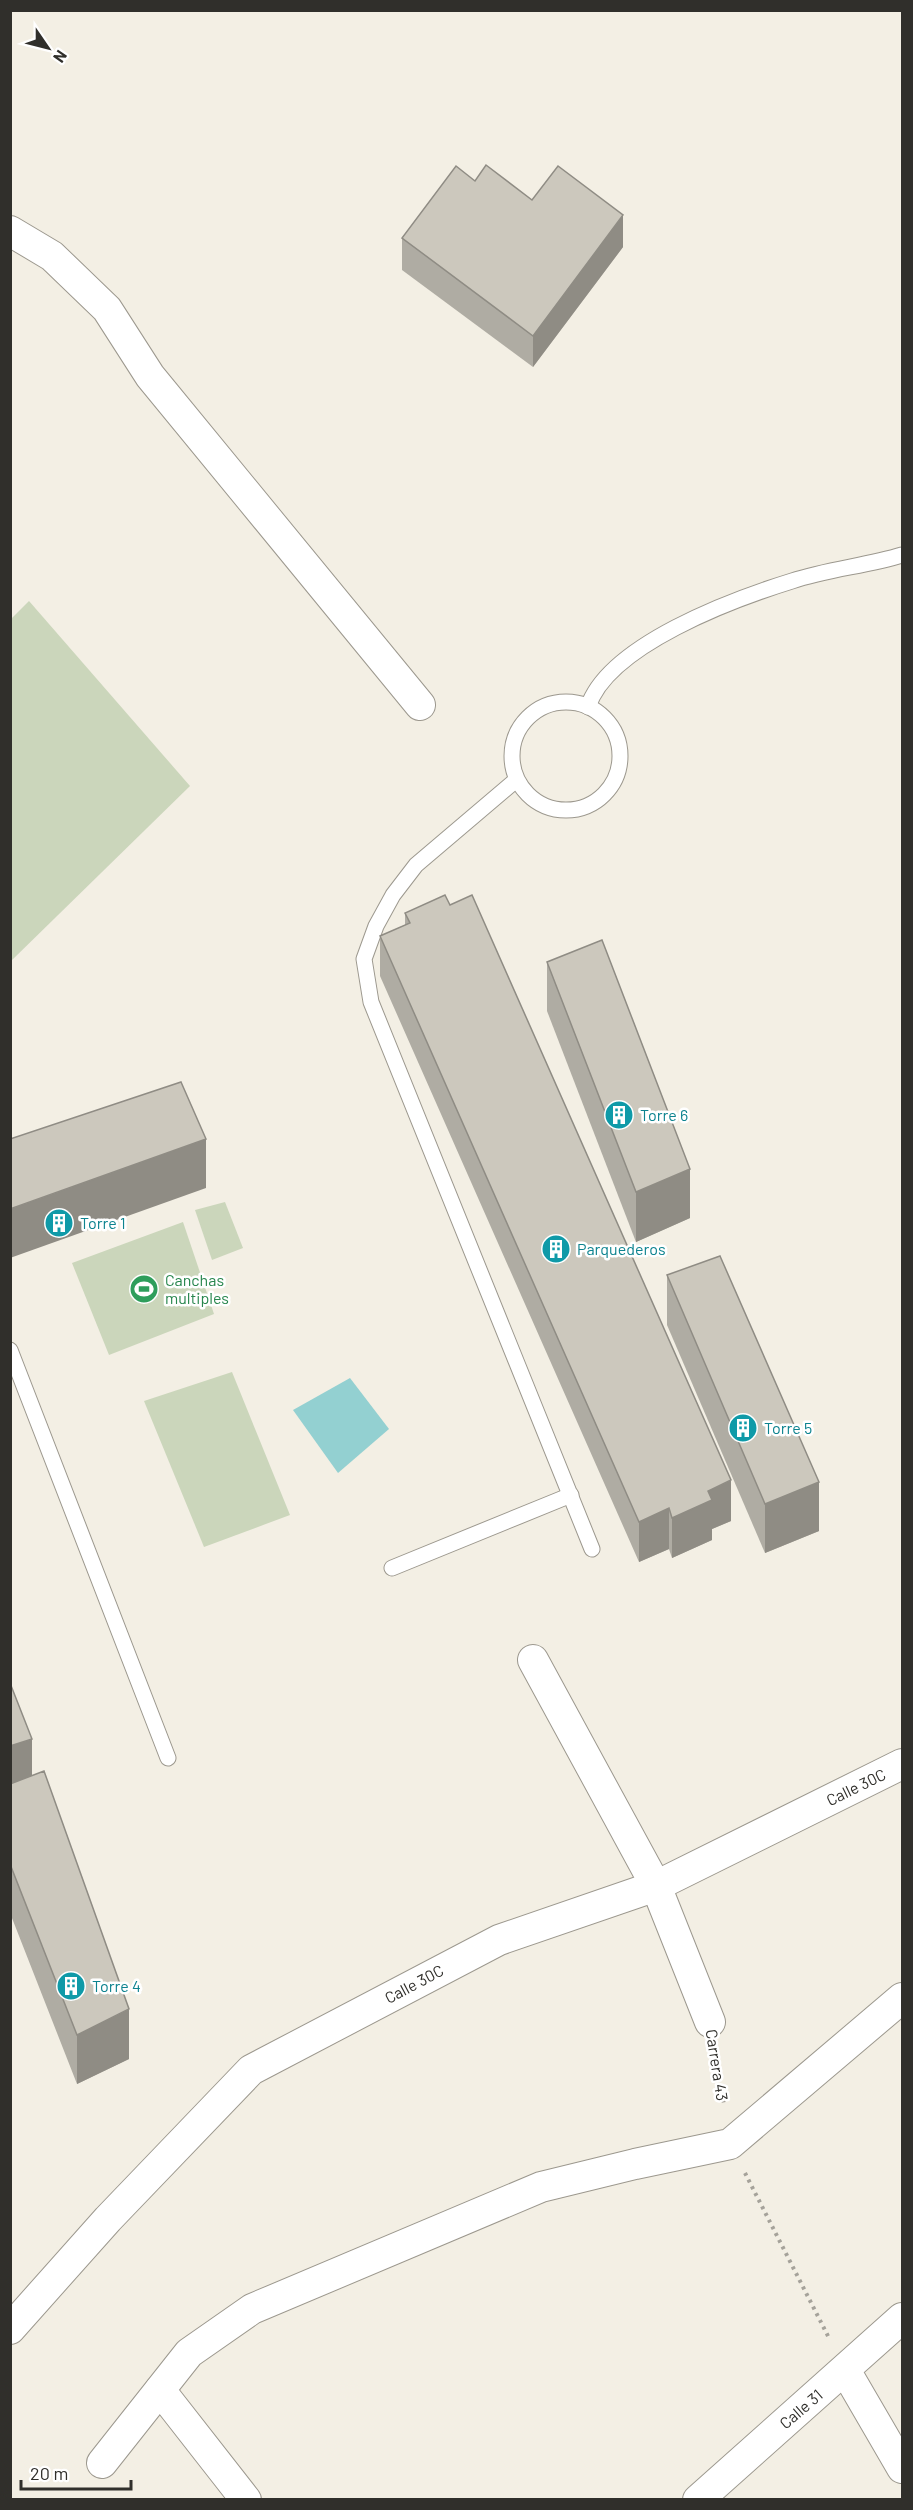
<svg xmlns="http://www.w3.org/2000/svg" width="913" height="2510" viewBox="0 0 913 2510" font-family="Barlow,sans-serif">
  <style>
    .green { fill: #cbd6bb }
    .water { fill: #93d0d1 }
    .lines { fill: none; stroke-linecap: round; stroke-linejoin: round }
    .lane-casing { stroke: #9c988e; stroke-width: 17 }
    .street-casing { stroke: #9c988e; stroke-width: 32 }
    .path { stroke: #a5a29a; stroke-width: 4; stroke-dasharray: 3 4.5; stroke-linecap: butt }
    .lane { stroke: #fff; stroke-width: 15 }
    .street { stroke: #fff; stroke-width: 30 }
    .wall { fill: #afaca3 }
    .shaded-wall { fill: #8f8c84 }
    .building { fill: #ccc8bd; stroke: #8f8c84; stroke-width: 1.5 }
    .labels { text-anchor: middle; stroke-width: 5; stroke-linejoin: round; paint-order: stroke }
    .culture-label { font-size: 16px; fill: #0d838f; stroke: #fff; text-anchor: start }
    .leisure-label { font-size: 16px; fill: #27864d; stroke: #fff; text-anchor: start }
    .street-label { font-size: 16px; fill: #302f2b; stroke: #fff }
  </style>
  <rect width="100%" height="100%" fill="#f3efe4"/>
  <g class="green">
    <path d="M29 601 190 786 11 961V619Z"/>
    <path d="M225 1202 243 1248 212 1260 195 1210Z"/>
    <path d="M183 1222 214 1314 109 1355 72 1263Z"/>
    <path d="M232 1372 290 1515 204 1547 144 1401Z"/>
  </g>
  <path class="water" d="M350 1378 389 1429 338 1473 293 1410Z"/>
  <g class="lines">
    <g class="lane-casing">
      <g id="lane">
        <circle cx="566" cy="756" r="54"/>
        <path d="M588 707C608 645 734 599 792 581 828 569 866 566 902 555"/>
        <path d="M516 780 416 865 393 895 376 926 364 959 371 1002 592 1549"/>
        <path d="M10 1350 168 1758"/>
        <path d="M392 1568 571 1495"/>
      </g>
    </g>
    <g class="street-casing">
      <g id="street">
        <path d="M10 231 52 256 107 309 150 376 420 705"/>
        <path d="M533 1660 656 1886 710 2022"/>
        <path d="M10 2329 108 2219 251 2070 499 1940 656 1886 902 1764"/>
        <path d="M845 2370 902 2468"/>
        <path d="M160 2390 246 2500"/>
        <path d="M102 2463 189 2353 252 2309 541 2187 635 2164 730 2144 902 1998"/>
        <path d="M698 2500 902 2318"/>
      </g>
    </g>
    <g class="path">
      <path d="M716 2055 724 2104"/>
      <path d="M745 2173 829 2338"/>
    </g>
    <use href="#lane" class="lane"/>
    <use href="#street" class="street"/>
  </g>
  <g class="wall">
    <path d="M475 181 532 200 623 247 533 367 402 270V238Z"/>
    <path d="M405 913 731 1521 712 1529V1540L672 1558 669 1549 639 1562 380 976V936L405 925Z"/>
    <path d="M547 962 690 1218 636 1242 547 1011Z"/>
    <path d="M667 1275 819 1531 765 1553 667 1325Z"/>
    <path d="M10 1683 32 1775 129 2059 77 2084 10 1913Z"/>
  </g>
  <g class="shaded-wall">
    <path d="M623 215V247L533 367V336Z"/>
    <path d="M206 1139V1188L10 1258V1209Z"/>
    <path d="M690 1169V1218L636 1242V1192Z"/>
    <path d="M731 1480V1521L712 1529V1540L672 1558V1518L708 1491Z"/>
    <path d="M819 1482V1531L765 1553V1504Z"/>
    <path d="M669 1508V1549L639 1562V1522Z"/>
    <path d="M32 1739V1788L10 1795V1746Z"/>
    <path d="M129 2009V2059L77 2084V2035Z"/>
  </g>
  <g class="building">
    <path d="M486 165 532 200 558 166 623 215 533 336 402 238 456 166 475 181Z"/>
    <path d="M445 895 450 905 472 895 731 1480 708 1491 712 1500 672 1518 669 1508 639 1522 380 936 410 923 405 913Z"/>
    <path d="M602 940 690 1169 636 1192 547 962Z"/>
    <path d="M181 1082 206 1139 10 1209V1139Z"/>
    <path d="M720 1256 819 1482 765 1504 667 1275Z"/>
    <path d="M10 1683 32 1739 10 1746Z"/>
    <path d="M44 1771 129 2009 77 2035 10 1864V1784Z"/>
  </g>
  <defs>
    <g id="building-disc" transform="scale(1.5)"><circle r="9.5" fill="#0f9aa8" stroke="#fff"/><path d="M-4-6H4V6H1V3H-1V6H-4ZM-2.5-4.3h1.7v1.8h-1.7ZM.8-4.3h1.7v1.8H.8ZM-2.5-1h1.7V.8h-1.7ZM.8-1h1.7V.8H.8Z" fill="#fff"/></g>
    <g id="stadium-disc" transform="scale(1.5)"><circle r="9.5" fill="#2e9e5b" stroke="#fff"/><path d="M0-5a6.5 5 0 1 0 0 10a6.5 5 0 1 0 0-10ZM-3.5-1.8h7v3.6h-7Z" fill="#fff"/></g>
  </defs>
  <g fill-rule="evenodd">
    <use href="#building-disc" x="619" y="1115"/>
    <use href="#building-disc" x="59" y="1223"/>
    <use href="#building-disc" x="556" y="1249"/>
    <use href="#stadium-disc" x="144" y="1289"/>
    <use href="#building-disc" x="743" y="1428"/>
    <use href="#building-disc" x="71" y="1986"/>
  </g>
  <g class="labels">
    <g class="culture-label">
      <text x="640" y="1121">Torre 6</text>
      <text x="80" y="1229">Torre 1</text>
      <text x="577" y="1255">Parquederos</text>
      <text x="764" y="1434">Torre 5</text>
      <text x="92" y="1992">Torre 4</text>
    </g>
    <g class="leisure-label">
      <text x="165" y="1286">Canchas<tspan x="165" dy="18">multiples</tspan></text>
    </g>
    <g class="street-label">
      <text transform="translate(856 1787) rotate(-26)" y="6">Calle 30C</text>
      <text transform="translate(414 1984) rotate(-28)" y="6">Calle 30C</text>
      <text transform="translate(717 2065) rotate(81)" y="6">Carrera 43</text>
      <text transform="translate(801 2409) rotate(-41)" y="6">Calle 31</text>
    </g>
  </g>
  <rect width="913" height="2510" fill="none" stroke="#302f2b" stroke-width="24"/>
  <g transform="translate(48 48) rotate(125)" stroke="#ffffff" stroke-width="4.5" paint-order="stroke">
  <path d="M0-4.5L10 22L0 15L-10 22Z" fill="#302f2b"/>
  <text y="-9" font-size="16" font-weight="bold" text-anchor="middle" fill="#302f2b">N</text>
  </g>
  <path d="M21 2480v9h110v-9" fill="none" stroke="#302f2b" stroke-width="3"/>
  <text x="30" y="2480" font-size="18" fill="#302f2b" stroke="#ffffff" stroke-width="4.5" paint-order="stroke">20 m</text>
</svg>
